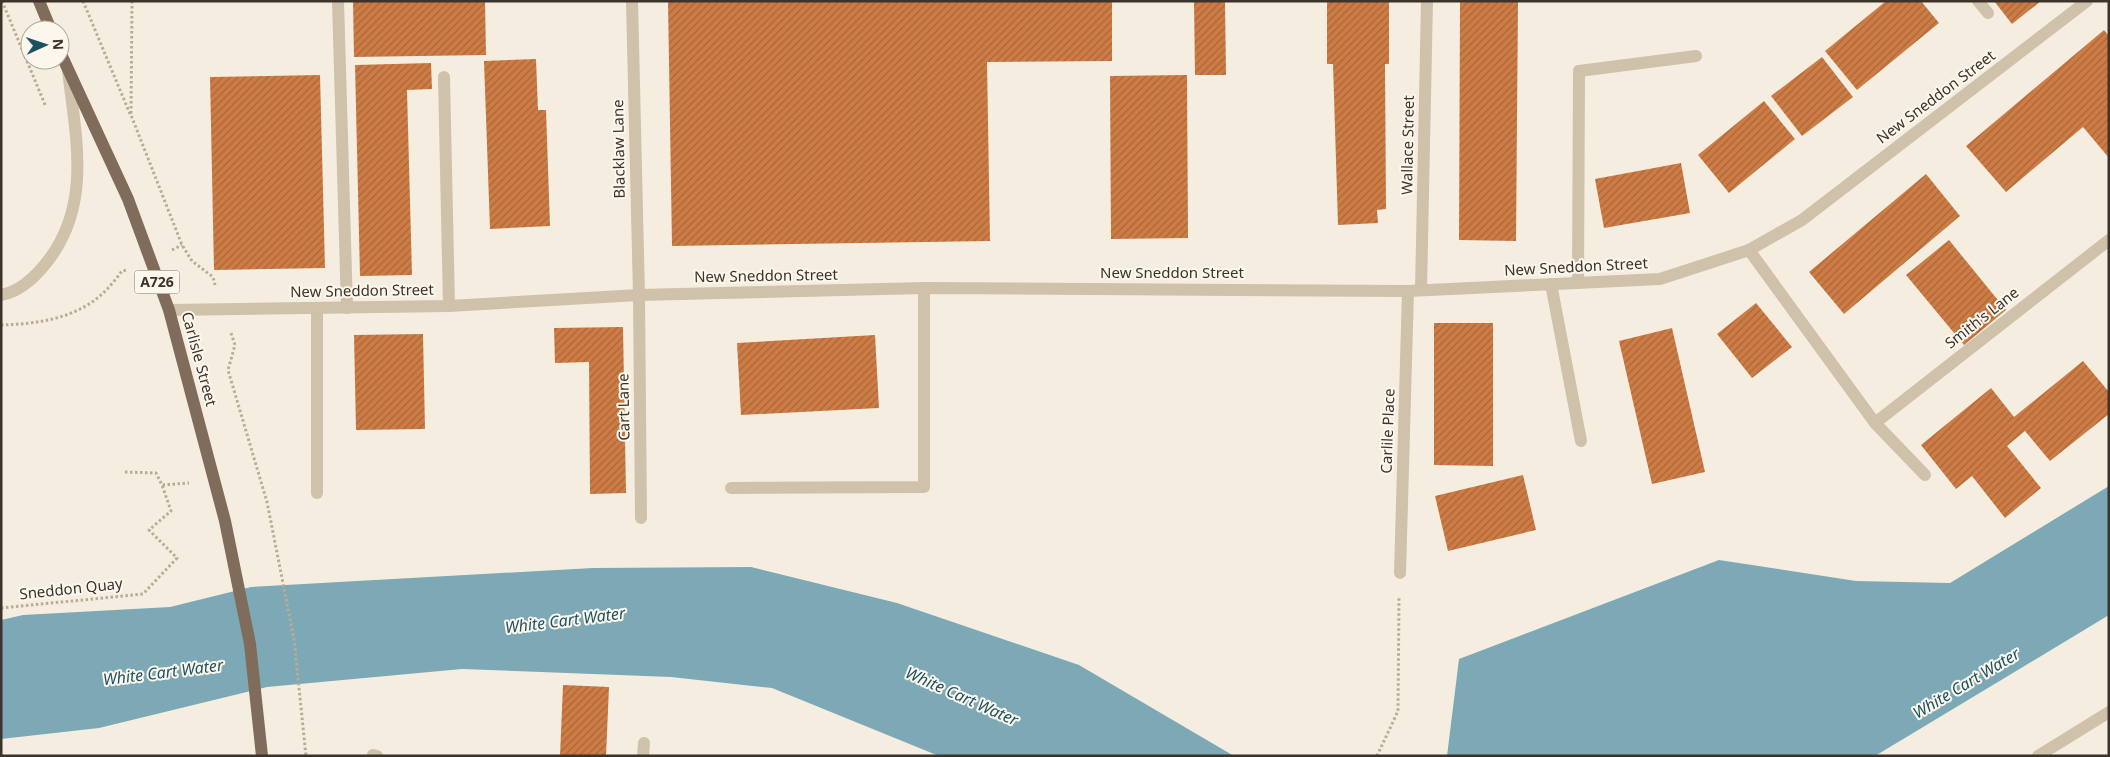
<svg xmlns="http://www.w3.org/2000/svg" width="2110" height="757" viewBox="0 0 2110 757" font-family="'Noto Sans',sans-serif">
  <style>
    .water { fill: #7ca9b5 }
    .building { fill: url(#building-hatch) }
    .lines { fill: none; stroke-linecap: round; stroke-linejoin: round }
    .path { stroke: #bbab94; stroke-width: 3; stroke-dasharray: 2.5 2.5; stroke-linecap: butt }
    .lane { stroke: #cfc1aa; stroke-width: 12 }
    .street { stroke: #cfc1aa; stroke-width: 12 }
    .primary { stroke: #7f6c5a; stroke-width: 12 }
    .labels { text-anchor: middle; stroke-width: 4; stroke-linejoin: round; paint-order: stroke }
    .shield { fill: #fcf7ed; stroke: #766e64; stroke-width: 1 }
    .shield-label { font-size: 14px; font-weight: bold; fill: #3c332a }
    .street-label { font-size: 15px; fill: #3c332a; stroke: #fcf7ed }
    .water-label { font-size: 16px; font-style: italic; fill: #1c5161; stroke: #fcf7ed }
  </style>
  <defs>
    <pattern id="building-hatch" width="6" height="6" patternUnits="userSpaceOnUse" patternTransform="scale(1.25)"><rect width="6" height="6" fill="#ce7c45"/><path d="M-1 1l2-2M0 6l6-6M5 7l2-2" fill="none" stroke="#a8663a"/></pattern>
  </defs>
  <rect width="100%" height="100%" fill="#f5eee0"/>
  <g class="water">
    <path d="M2109 486V615L1875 756H1447L1459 659 1719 560 1856 581 1950 583Z"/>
    <path d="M751 567 897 603 1079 665 1234 756H939L772 688 671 677 462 669 267 687 99 728 1 739V620L23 615 170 607 251 587 593 568Z"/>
  </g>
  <g class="building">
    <path d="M353 1H485L486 55 354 57Z"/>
    <path d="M668 1H1112V61L987 62 990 241 672 246Z"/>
    <path d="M1194 1H1225L1226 75H1195Z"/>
    <path d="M1327 1H1389V64H1385L1386 209 1377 210 1378 223 1338 225 1333 64H1327Z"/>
    <path d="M1460 1H1518L1516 241 1459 240Z"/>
    <path d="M1886 1H1921L1939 23 1857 90 1825 51Z"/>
    <path d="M1994 1H2041L2012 24Z"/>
    <path d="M2104 30 2109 36V158L2083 127 2006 192 1966 146Z"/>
    <path d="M1822 57 1853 97 1802 136 1771 96Z"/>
    <path d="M536 59 538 110H546L550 226 490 229 484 61Z"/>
    <path d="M431 63 432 89 407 90 412 275 360 276 355 65Z"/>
    <path d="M320 75 325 268 214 270 210 77Z"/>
    <path d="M1187 75 1188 238 1111 239 1110 76Z"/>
    <path d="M1764 101 1795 139 1729 193 1698 155Z"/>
    <path d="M1681 163 1690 213 1604 228 1595 179Z"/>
    <path d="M1926 174 1960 216 1844 314 1809 272Z"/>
    <path d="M1949 240 2006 310 1964 345 1906 275Z"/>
    <path d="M1756 303 1792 347 1752 378 1717 334Z"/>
    <path d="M1434 323H1493V466L1434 465Z"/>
    <path d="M623 327 626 493 590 494 589 362 555 363 554 328Z"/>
    <path d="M1672 328 1705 472 1652 484 1619 341Z"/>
    <path d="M423 334 425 429 356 430 354 335Z"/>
    <path d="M875 335 879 408 741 415 737 343Z"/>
    <path d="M2083 361 2109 392V414L2050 461 2025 431 2007 446 2041 488 2005 518 1972 476 1956 489 1921 445 1991 388 2014 417Z"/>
    <path d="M1523 475 1536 530 1448 551 1435 496Z"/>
    <path d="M563 685 609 687 606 756H560Z"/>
  </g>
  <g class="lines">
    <g class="path">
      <path d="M2 1 46 107"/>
      <path d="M83 1 130 114"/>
      <path d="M132 1 131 115 182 245 192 261 213 277 215 285"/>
      <path d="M172 250 182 245"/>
      <path d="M1 325C36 324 74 319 101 295 109 288 116 279 122 271L127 270"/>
      <path d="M231 333 235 345 228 370 267 502 294 639 306 756"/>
      <path d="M125 472 156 473 162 485 189 483"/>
      <path d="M1 608 143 594 177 558 149 530 171 511 162 485"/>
      <path d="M1377 756 1398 711 1399 596"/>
    </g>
    <g class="lane">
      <path d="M338 1 347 308"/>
      <path d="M1978 1 1988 13"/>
      <path d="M444 77 449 306"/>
      <path d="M1551 284 1581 441"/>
      <path d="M639 295 641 518"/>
      <path d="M317 308V493"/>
      <path d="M731 488 924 487V288"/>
      <path d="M1400 573 1408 291"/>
      <path d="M373 755 377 756"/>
      <path d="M643 756 644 743"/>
    </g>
    <g class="street">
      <path d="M632 1 639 295"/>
      <path d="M1749 250 1875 423 1925 475"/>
      <path d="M1578 283 1579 71 1696 56"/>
      <path d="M1421 290 1427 1"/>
      <path d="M1 295C19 292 36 276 47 262 92 205 76 138 68 71"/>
      <path d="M169 310 449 306 639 295 924 288 1408 291 1660 279 1749 250 1802 220 2087 1"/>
      <path d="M1875 423 2109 240"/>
      <path d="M2038 756 2109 712"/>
    </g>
    <g class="primary">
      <path d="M39 1 51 30"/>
      <path d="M60 52 128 199 169 310 225 521 250 644 262 756"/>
    </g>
  </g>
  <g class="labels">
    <rect class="shield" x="134.5" y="270.5" width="45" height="23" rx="4"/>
    <g class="shield-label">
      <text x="157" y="287">A726</text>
    </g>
    <g class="street-label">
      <text transform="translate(1936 97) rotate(-37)" y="5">New Sneddon Street</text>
      <text transform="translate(1408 145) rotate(-89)" y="5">Wallace Street</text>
      <text transform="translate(619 149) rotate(-91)" y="5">Blacklaw Lane</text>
      <text transform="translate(1576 267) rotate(-3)" y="5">New Sneddon Street</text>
      <text x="1172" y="278">New Sneddon Street</text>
      <text transform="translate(766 276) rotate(-1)" y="5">New Sneddon Street</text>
      <text transform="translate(362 291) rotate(-1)" y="5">New Sneddon Street</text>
      <text transform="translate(1982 318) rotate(-38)" y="5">Smith's Lane</text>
      <text transform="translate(199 359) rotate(75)" y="5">Carlisle Street</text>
      <text transform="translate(624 407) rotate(-91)" y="5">Cart Lane</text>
      <text transform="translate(1388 431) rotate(-88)" y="5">Carlile Place</text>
      <text transform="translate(71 589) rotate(-6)" y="5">Sneddon Quay</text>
    </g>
    <g class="water-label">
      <text transform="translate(565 620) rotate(-7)" y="6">White Cart Water</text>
      <text transform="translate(163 672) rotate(-7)" y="6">White Cart Water</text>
      <text transform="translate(1966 683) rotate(-31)" y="6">White Cart Water</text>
      <text transform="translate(962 696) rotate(24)" y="6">White Cart Water</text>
    </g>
  </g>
  <rect width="2110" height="757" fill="none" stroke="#3c332a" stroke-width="5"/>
  <g transform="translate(45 45) rotate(87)"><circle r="24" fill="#fcf7ed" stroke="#afa99f"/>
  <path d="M0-4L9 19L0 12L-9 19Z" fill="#1c5161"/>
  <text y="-8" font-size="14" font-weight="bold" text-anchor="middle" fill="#3c332a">N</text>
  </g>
</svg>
